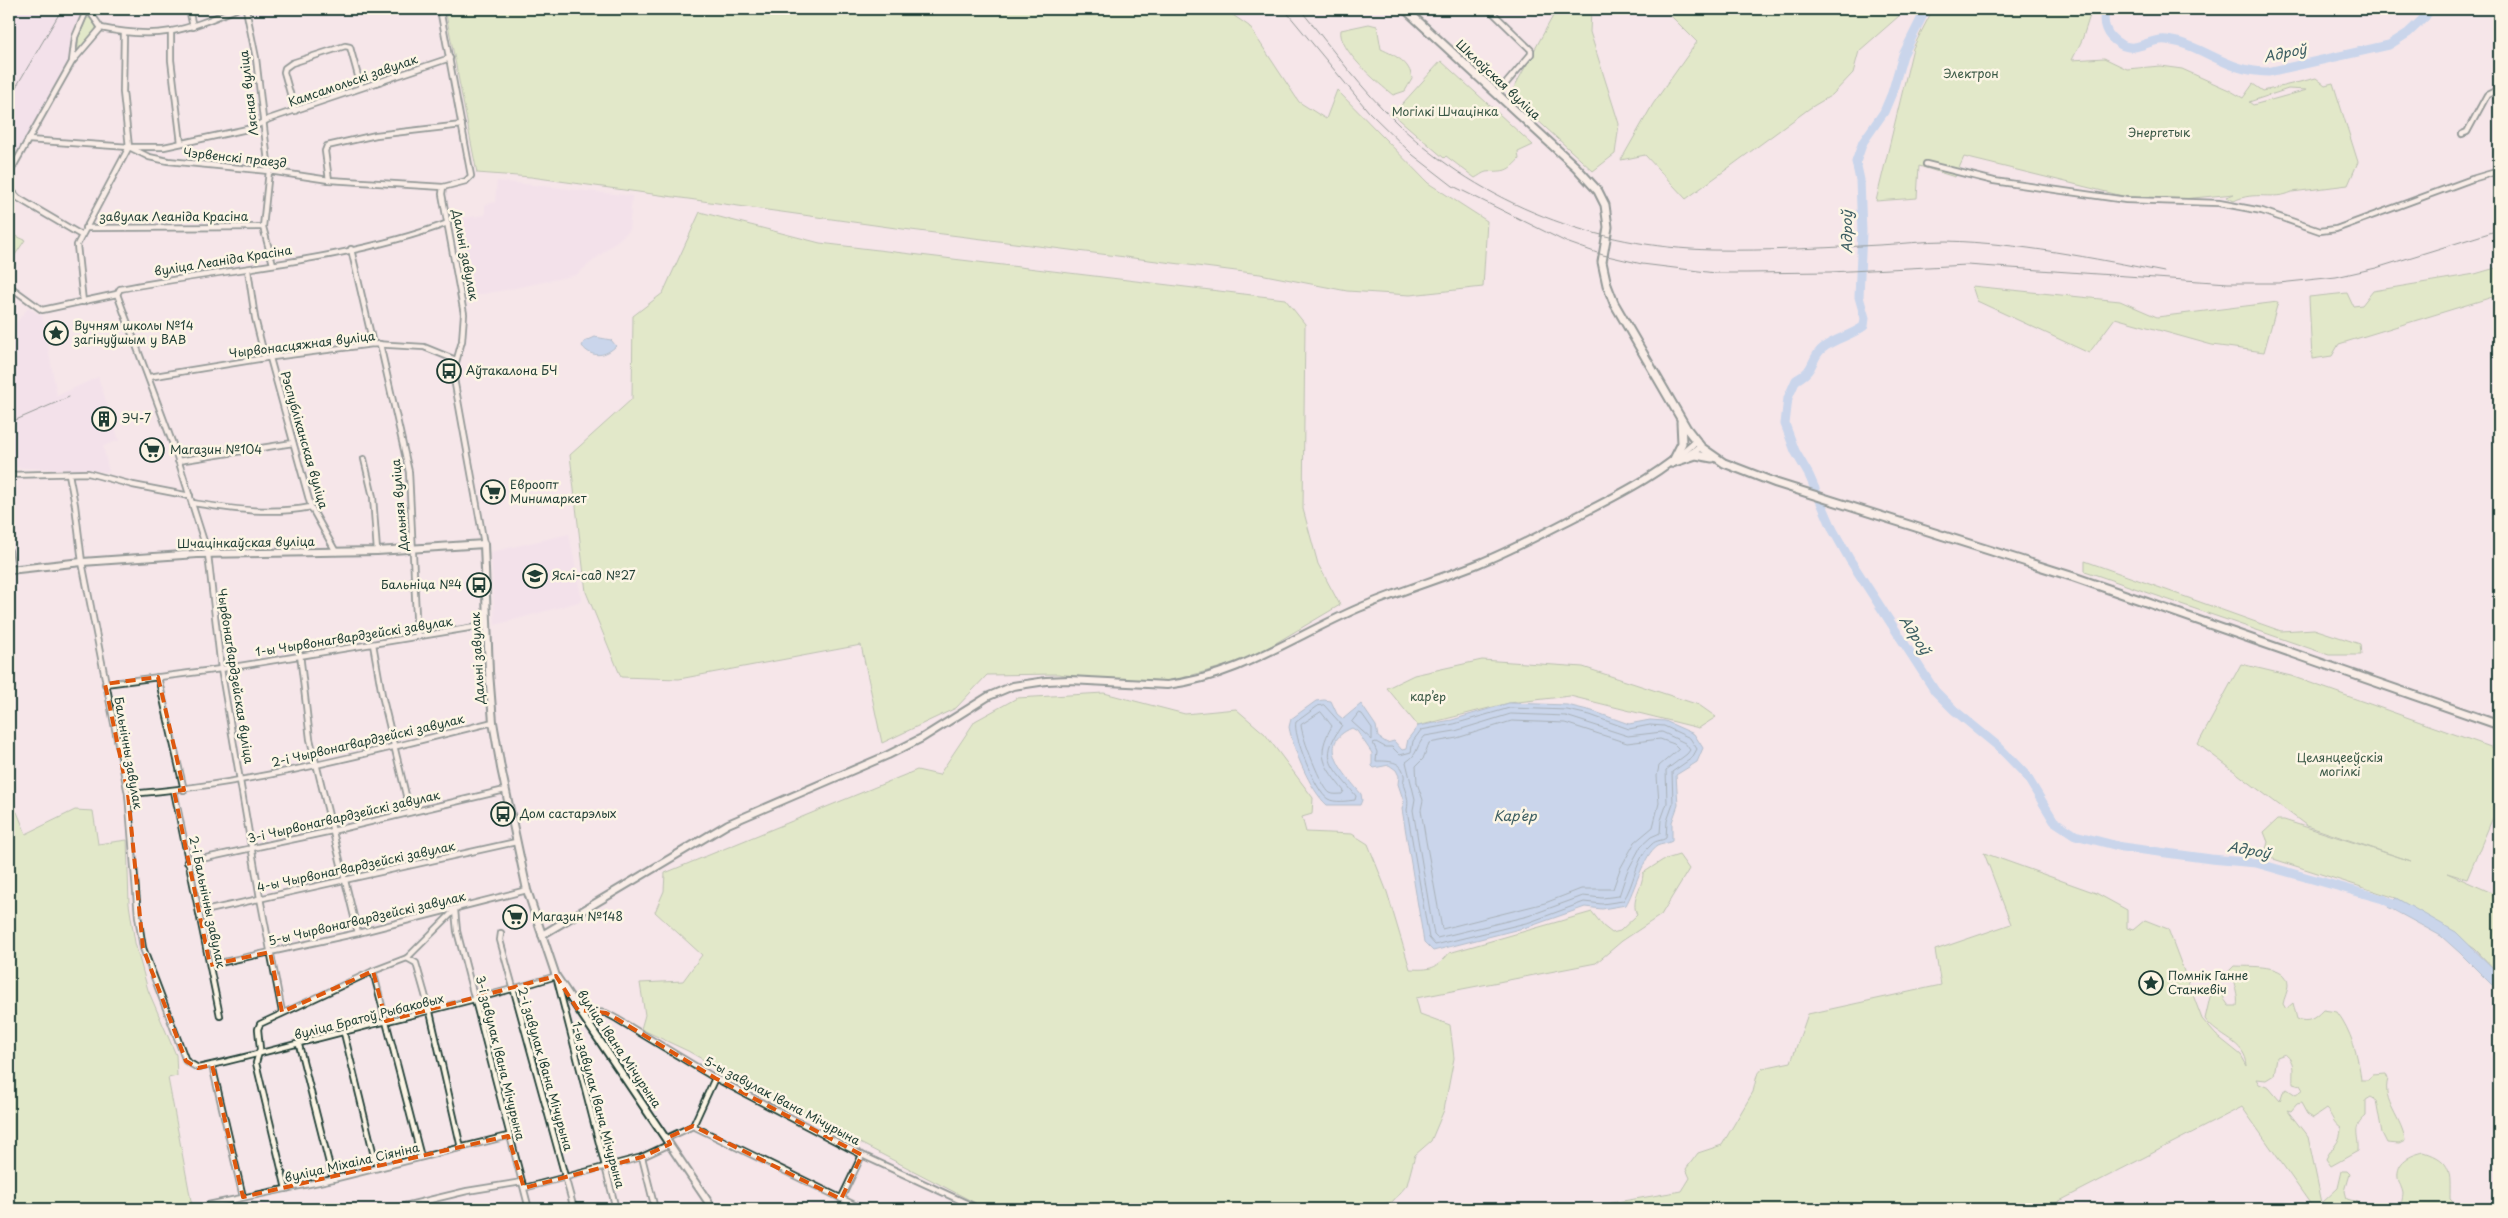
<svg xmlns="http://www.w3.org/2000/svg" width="2508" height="1218" viewBox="0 0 2508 1218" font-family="'Playpen Sans',sans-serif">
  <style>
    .built { fill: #f0dceb }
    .green { fill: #cbeba3; stroke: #75946c; fill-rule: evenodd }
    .water { fill: #94c2ee; stroke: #658da4 }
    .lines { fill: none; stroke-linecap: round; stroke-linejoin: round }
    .shore { stroke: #4e727e; stroke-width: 1 }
    .river { stroke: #94c2ee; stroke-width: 9 }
    .street-casing { stroke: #1f3d34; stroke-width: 8 }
    .secondary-casing { stroke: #1f3d34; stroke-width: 10 }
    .primary-casing { stroke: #1f3d34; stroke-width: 11 }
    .street { stroke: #fcf5e5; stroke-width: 4.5 }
    .secondary { stroke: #fcf5e5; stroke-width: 6 }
    .primary { stroke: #fcf5e5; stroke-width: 7 }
    .rail { stroke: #1f3d34; stroke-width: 1 }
    .marked { fill: none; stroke: #de580e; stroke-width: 4; stroke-dasharray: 10 6; stroke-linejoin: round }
    .labels { text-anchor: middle; stroke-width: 5; stroke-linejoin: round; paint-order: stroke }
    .park-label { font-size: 12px; fill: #395745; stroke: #fcf5e5 }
    .street-label { font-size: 12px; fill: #1f3d34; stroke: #fcf5e5 }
    .poi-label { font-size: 12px; fill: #1f3d34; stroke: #fcf5e5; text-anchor: start }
    .water-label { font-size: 14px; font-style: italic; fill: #3c5e62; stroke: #fcf5e5 }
  </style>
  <rect width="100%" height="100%" fill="#f5e6e9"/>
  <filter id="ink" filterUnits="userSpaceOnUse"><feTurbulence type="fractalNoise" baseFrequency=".02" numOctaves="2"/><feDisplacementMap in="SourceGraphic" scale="10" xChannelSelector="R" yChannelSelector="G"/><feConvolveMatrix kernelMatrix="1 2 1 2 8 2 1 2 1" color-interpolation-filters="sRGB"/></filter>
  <g filter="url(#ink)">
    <g class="built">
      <path d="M9 9H84L73 35 70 62 9 165Z"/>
      <path d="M497 181 632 196 629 231 576 275 506 290 463 297 458 265 468 262 466 251H464L462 228 452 225 450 220 485 215V205L495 202Z"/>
      <path d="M28 308 42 316 57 396 98 377 119 440 103 446 109 472 9 467V332Z"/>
      <path d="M569 534 582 601 495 625 491 552Z"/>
    </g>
    <g class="green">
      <path d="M445 9H1224L1249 26 1299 102 1326 119 1337 90 1428 183 1487 221 1483 287 1410 295 1347 291 1260 274 903 229 531 177 477 173Z"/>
      <path d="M1545 9H1591L1590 32 1619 124 1615 154 1593 171 1510 95 1553 16Z"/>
      <path d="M1664 9H1893L1899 16 1859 51 1853 73 1832 95 1810 108 1686 199 1645 155 1621 160 1653 104 1697 42Z"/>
      <path d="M1933 9H2092L2082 40 2072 60 2104 58 2127 69 2160 66 2182 69 2229 90 2243 98 2253 84 2263 91 2316 78 2325 85 2333 83 2358 162 2348 185 2292 192C2273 201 2255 190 2234 201L2226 197 2234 194 2172 200 2135 199 1964 157 1955 177 1919 166 1917 198 1876 201 1913 48ZM2288 89 2307 90 2253 105 2249 102Z"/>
      <path d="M87 18H90L96 26V30L78 52V39Z"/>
      <path d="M1369 24 1377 26 1381 49C1396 56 1410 62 1412 79L1405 91 1393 95C1379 84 1337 49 1341 30Z"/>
      <path d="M1441 61 1533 145 1518 152 1519 159C1506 174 1503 170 1486 172 1482 173 1479 176 1475 178L1446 156 1444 158 1393 114Z"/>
      <path d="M700 212 820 243 1285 299 1305 324 1303 509 1318 564 1340 605 1247 660 1156 685 1058 674 987 675 956 708 882 743 861 645 679 679 621 677 586 592 570 455 632 399 633 316 663 293Z"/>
      <path d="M9 233 25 240 9 264Z"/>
      <path d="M2499 267V295L2339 344 2332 356 2312 359 2309 297 2347 293 2353 306 2362 305 2373 291 2475 274Z"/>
      <path d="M1972 286 2120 301 2157 317 2278 302 2264 352 2212 345 2115 318 2089 353 1977 301Z"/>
      <path d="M2085 561 2281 631 2314 629 2360 644 2361 655H2329L2085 571Z"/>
      <path d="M1482 660 1583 667 1699 705 1716 717 1699 728 1570 696 1509 703 1418 726 1387 688 1414 675Z"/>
      <path d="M2241 664 2291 676 2499 750V803L2467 879 2447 873 2499 896V974L2475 949 2396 898 2264 856 2268 842 2264 832 2277 820H2284L2411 861 2307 826 2198 744Z"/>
      <path d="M1104 693 1185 714 1236 709 1265 734 1313 798 1312 814 1302 817 1306 832 1352 834 1368 844 1387 892 1410 969C1430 970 1437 969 1449 953L1592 912 1603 926 1612 933 1620 931 1637 915C1630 899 1643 888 1643 873L1663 860 1679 855 1689 869 1661 915 1622 941 1596 963 1416 998 1420 1014 1450 1025 1454 1058 1444 1110 1431 1141 1415 1155 1407 1185 1392 1202 1349 1209H987L737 1079 688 1051 641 1029 645 1015 640 983 683 981 702 955 655 912 664 891 665 873 917 770 939 775 975 721 1017 698Z"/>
      <path d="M9 806 17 812 26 834 75 810 93 811 98 844 127 840 129 904 135 943 148 990 176 1055 177 1076 168 1078 192 1206 194 1209H9Z"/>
      <path d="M1984 853 2096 893 2127 910V928L2133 930 2145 920 2168 929 2202 1019 2216 1035 2241 1055 2247 1066C2246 1041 2218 1038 2205 1019L2210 997 2221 988 2224 989V999L2229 1006H2237C2239 997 2234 980 2229 971L2234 966C2249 967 2288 963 2288 985 2288 991 2284 998 2283 1004L2286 1009 2293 1003 2297 1019C2309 1023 2314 1019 2323 1010L2337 1012C2351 1030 2359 1058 2361 1080H2368L2372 1075 2386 1074 2388 1079C2381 1101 2403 1119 2405 1141L2399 1144 2387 1143 2382 1133 2376 1100 2371 1097 2366 1100V1116C2351 1129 2359 1133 2358 1151L2331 1166 2326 1159C2331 1147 2341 1144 2341 1128 2332 1122 2333 1116 2326 1109L2313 1118 2307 1114 2301 1103 2297 1104 2291 1111 2287 1110 2308 1137 2322 1203 2338 1188 2342 1171H2347L2350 1174 2345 1191 2347 1199 2381 1209H2314L2242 1107 2044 1209H1610L1611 1203 1682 1191 1690 1178 1686 1169 1698 1153 1722 1145 1753 1092 1757 1075 1763 1068 1791 1062 1808 1014 1941 985 1935 950 2011 924ZM2285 1054C2296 1063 2292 1070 2293 1083L2300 1085 2303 1090 2296 1095 2287 1089 2283 1092 2280 1101 2269 1088 2259 1084 2256 1079 2266 1080 2274 1075 2277 1057Z"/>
      <path d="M2424 1152C2453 1161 2450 1173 2450 1199L2459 1209H2402C2400 1203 2403 1200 2403 1193 2402 1188 2399 1183 2398 1178 2396 1161 2411 1155 2424 1152Z"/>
    </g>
    <g class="water">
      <path d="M595 337 611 340 616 346C606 356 592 359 582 346L584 342Z"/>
      <path d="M1324 700 1331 701 1337 714 1343 719 1361 704 1376 726 1378 737 1387 743 1394 741 1402 750 1406 749 1408 739 1418 726 1452 720 1509 703 1567 705 1592 711 1629 724 1650 720 1665 721 1694 734 1703 748 1697 762 1676 775 1678 805 1672 822V841C1667 844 1661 844 1657 846 1644 854 1634 892 1626 905L1602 909 1585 907 1531 926 1433 951 1424 942 1402 809 1404 802 1398 784 1399 776 1396 770 1389 765 1374 768 1372 766V753L1357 731 1352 728C1314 744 1346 775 1361 794L1362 800 1360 805H1327C1310 790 1293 749 1289 727L1291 719 1316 701Z"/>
      <path d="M2396 898 2456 932 2499 974V992L2460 953 2441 936 2388 907Z"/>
    </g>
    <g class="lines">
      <g class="shore">
        <path d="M1324 705 1342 725C1317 761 1333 766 1356 796L1355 800C1348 801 1334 803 1328 799 1316 793 1292 733 1296 722L1318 706Z"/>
        <path d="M1510 708 1567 710 1590 715 1629 729 1650 725 1664 726 1690 738 1697 749 1692 758 1672 772 1673 804 1667 821 1666 838C1662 841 1656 840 1652 844 1635 858 1635 884 1623 901L1602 904 1584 902 1530 922 1435 945 1429 938 1407 810C1409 800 1407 796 1404 787 1402 783 1405 780 1404 775 1402 760 1387 761 1376 761L1377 752 1373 743 1376 742 1385 747H1392L1400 755 1411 752 1413 741 1421 730 1454 724Z"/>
        <path d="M1321 712 1332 726C1315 755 1324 766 1344 791L1342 794C1339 794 1333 795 1330 793 1322 789 1301 735 1301 725Z"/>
        <path d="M1359 713 1362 714 1372 728V740L1352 722Z"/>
        <path d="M1511 714 1566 716 1628 736 1662 732 1685 743 1690 750 1687 754 1666 770 1667 803 1661 820 1660 833 1651 837 1641 846 1627 872 1619 896 1602 898 1583 896 1528 916 1437 938 1434 935 1413 810 1415 799 1406 762C1419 754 1415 747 1425 736L1455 731Z"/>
        <path d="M1512 721 1565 723 1627 743 1660 739 1674 744 1679 749 1659 766 1657 776 1659 803 1653 827 1635 842 1620 869 1613 889H1581L1545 903 1442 929 1426 841 1421 810 1423 800 1417 783 1416 766 1423 759 1429 743 1457 738Z"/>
      </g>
      <g class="river">
        <path d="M1926 9 1903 55 1892 93 1884 112 1863 142 1856 162 1860 180 1862 232 1859 297 1865 318 1864 326C1851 336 1835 338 1823 348 1810 358 1816 370 1796 380L1788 398 1785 424 1795 451 1809 475 1833 530 1850 560 1935 691 1954 710 1999 747 2026 775 2054 821 2075 835 2122 847 2211 859 2256 863 2383 899 2402 909"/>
        <path d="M2106 9C2101 23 2106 36 2120 44 2137 54 2150 37 2167 40 2204 45 2226 72 2268 72L2389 45 2408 33 2425 17 2430 9"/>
      </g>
      <g class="street-casing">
        <g id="street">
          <path d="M88 9 101 28"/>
          <path d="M189 9 193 27"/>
          <path d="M246 9 256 58 269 171 263 227 273 264"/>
          <path d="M1489 9 1531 50V54L1497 94"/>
          <path d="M124 33 123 92 129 147"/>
          <path d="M171 33V60L181 143"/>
          <path d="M72 61 75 37 87 9"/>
          <path d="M295 111 284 72 285 68 292 63 345 46 350 47 361 87"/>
          <path d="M2462 134 2467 132 2487 95 2499 89"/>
          <path d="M28 140 129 147 149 157 168 161 269 171 329 180 443 187 466 181 471 176 440 9"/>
          <path d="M130 147H164L252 128 269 119 450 58"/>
          <path d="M1926 164 1994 181 2126 200 2219 203 2262 211 2320 231 2336 229 2472 179 2499 171"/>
          <path d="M9 174 72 62 101 28C159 40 184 31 236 9"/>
          <path d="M329 180 325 151 327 146 376 135 462 125"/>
          <path d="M443 187 442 194 464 314 462 341 453 373 484 544"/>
          <path d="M9 188 18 198 81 235"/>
          <path d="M85 228 263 227"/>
          <path d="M351 249 373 344"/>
          <path d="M248 270 255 318 265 358"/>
          <path d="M9 286 42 310 47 309 117 294 120 289C229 268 343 262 448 223"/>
          <path d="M117 294 175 450 208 554 221 669 260 898 282 1012"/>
          <path d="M83 302 77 245 129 147"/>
          <path d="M380 344 409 472 417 636"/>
          <path d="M270 358 311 507 336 552"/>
          <path d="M149 377 265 358 373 344 424 347 456 360"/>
          <path d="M364 459 373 497 377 551"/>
          <path d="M178 461 293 443"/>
          <path d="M69 474 75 505 82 562 128 794 138 916 143 948 186 1061 198 1068C262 1054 324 1036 387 1021 444 1007 500 994 556 976L616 1209"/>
          <path d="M9 475 88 473 133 485 190 496"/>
          <path d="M192 503C233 509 269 515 311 507"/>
          <path d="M9 551 12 570"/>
          <path d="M373 644 382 695 410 812"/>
          <path d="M300 654 310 739 358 933"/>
          <path d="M158 677 184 790"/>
          <path d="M105 684 221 669 487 625"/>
          <path d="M174 791 220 1016"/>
          <path d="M128 794C252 785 373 752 493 722"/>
          <path d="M187 862 332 831 505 790"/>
          <path d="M455 910 457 931 529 1209"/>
          <path d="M200 912 516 842"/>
          <path d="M501 933 500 940 574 1209"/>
          <path d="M407 958 416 963 430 1012 461 1148"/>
          <path d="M210 965 358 933 527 890"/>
          <path d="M373 971 421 1157"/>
          <path d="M579 1010 606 1013 617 1019 715 1078 862 1155 979 1209"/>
          <path d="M344 1033 377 1168"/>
          <path d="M299 1045 333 1179"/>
          <path d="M212 1065 243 1197"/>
          <path d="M693 1126 715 1078"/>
          <path d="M667 1138 693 1126 863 1209"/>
          <path d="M642 1157 655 1209"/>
          <path d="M524 1188 642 1157 670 1144"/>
          <path d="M286 1189 256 1063 260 1049 258 1029 260 1024 373 971 407 958 455 910"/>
          <path d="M841 1199 862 1155"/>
          <path d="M201 1209 208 1205 333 1179 508 1136"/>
          <path d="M392 1209 467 1191 522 1182"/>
        </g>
      </g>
      <g class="secondary-casing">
        <g id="secondary">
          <path d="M1685 457 1701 447"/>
          <path d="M9 570 82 562 197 554 377 551 484 544 489 672 493 722 501 768 527 890 556 976 713 1209"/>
          <path d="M542 935 728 824 888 755 922 738 989 696 1013 686 1046 681 1069 680 1167 685C1237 677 1296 635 1359 608 1399 591 1440 579 1480 563 1517 548 1553 528 1589 510 1630 489 1662 472 1696 441"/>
        </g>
      </g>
      <g class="primary-casing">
        <g id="primary">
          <path d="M1405 9 1576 167 1598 191 1605 205 1608 227 1602 262 1607 285 1614 303 1687 429 1701 447 1724 463 1776 483 2074 577 2499 725"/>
          <path d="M1672 463 1696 455 1712 458"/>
          <path d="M1672 463 1682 443 1681 422"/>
        </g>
      </g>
      <use href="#street" class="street"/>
      <use href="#secondary" class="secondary"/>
      <use href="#primary" class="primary"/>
      <g class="rail">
        <path d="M1284 9 1369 112 1413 155 1453 186 1566 242 1603 255 1642 264 1715 273H1745L1830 272 1967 265 2228 283H2279L2336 277 2376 268 2499 230"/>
        <path d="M1300 9C1332 49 1362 90 1399 125 1484 205 1595 247 1712 250 1767 251 1824 248 1879 245 1901 244 1924 241 1946 241 2019 243 2092 258 2164 272"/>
        <path d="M9 99 62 9"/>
        <path d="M9 423 69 397"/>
      </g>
    </g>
  </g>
  <path d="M0 0H2508V1218H0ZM158 677 184 790 174 791 210 965 270 952 282 1012 373 971 386 1021 556 976 578 1010 606 1013 617 1019 715 1078 862 1155 841 1199 693 1126 667 1138 670 1144 642 1157 524 1188 508 1136 243 1197 212 1065 198 1068 186 1061 143 948 128 794 105 684Z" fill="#f5e6e9" fill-opacity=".55" fill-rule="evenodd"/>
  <path class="marked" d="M158 677 184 790 174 791 210 965 270 952 282 1012 373 971 386 1021 556 976 578 1010 606 1013 617 1019 715 1078 862 1155 841 1199 693 1126 667 1138 670 1144 642 1157 524 1188 508 1136 243 1197 212 1065 198 1068 186 1061 143 948 128 794 105 684Z"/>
  <defs>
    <g id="sight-ring" transform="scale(1.25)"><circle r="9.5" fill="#fcf5e5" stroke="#1f3d34" stroke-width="1.5"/><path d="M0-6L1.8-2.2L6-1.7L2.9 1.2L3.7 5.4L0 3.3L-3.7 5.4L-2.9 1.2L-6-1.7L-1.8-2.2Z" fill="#1f3d34"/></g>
    <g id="bus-ring" transform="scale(1.25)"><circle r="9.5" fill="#fcf5e5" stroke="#1f3d34" stroke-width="1.5"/><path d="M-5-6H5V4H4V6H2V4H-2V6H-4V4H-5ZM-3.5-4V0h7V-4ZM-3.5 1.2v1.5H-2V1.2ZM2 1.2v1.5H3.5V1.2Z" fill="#1f3d34"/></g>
    <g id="building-ring" transform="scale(1.25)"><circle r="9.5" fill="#fcf5e5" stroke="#1f3d34" stroke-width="1.5"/><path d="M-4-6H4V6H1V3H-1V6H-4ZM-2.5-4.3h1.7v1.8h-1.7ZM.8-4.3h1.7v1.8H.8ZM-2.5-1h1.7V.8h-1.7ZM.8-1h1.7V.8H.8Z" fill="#1f3d34"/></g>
    <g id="supermarket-ring" transform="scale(1.25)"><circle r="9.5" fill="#fcf5e5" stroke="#1f3d34" stroke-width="1.5"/><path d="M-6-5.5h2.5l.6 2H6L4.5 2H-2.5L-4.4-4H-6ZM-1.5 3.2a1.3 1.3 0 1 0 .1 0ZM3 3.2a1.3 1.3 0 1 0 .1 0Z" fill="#1f3d34"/></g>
    <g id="school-ring" transform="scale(1.25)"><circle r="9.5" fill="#fcf5e5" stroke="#1f3d34" stroke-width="1.5"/><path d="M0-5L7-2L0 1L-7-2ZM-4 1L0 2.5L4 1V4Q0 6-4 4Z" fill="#1f3d34"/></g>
  </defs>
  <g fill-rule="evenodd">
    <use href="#sight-ring" x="56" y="333"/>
    <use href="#bus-ring" x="449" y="371"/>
    <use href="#building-ring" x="104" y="419"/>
    <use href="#supermarket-ring" x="152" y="450"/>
    <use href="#supermarket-ring" x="493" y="492"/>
    <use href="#school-ring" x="535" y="576"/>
    <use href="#bus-ring" x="479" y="585"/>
    <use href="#bus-ring" x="503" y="814"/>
    <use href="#supermarket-ring" x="515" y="917"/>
    <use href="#sight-ring" x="2151" y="983"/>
  </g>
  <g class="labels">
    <g class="park-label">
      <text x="1971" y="78">Электрон</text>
      <text x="1445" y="116">Могілкі Шчацінка</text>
      <text x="2159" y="137">Энергетык</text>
      <text x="1428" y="701">карʼер</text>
      <text x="2340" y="762">Целянцееўскія<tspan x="2340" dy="14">могілкі</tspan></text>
    </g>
    <g class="street-label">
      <text transform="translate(1498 80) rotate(43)" y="4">Шклоўская вуліца</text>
      <text transform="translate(353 81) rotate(-19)" y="4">Камсамольскі завулак</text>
      <text transform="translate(249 93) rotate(-97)" y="4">Лясная вуліца</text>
      <text transform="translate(235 158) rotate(6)" y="4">Чэрвенскі праезд</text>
      <text x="174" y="221">завулак Леаніда Красіна</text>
      <text transform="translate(465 255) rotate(79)" y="4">Дальні завулак</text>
      <text transform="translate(223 261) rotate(-9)" y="4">вуліца Леаніда Красіна</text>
      <text transform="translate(302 345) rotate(-7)" y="4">Чырвонасцяжная вуліца</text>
      <text transform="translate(304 440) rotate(74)" y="4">Рэспубліканская вуліца</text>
      <text transform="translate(400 505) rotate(-95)" y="4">Дальняя вуліца</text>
      <text transform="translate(246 543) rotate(-1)" y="4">Шчацінкаўская вуліца</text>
      <text transform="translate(354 637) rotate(-9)" y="4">1-ы Чырвонагвардзейскі завулак</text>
      <text transform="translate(478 658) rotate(-93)" y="4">Дальні завулак</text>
      <text transform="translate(235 676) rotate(81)" y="4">Чырвонагвардзейская вуліца</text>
      <text transform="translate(368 741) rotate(-13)" y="4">2-і Чырвонагвардзейскі завулак</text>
      <text transform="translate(128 753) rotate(80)" y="4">Бальнічны завулак</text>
      <text transform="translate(344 817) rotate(-13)" y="4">3-і Чырвонагвардзейскі завулак</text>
      <text transform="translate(356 867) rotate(-12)" y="4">4-ы Чырвонагвардзейскі завулак</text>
      <text transform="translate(207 902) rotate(78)" y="4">2-і Бальнічны завулак</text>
      <text transform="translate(367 919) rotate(-13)" y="4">5-ы Чырвонагвардзейскі завулак</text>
      <text transform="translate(369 1017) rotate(-14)" y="4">вуліца Братоў Рыбаковых</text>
      <text transform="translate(619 1049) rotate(56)" y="4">вуліца Івана Мічурына</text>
      <text transform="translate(500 1058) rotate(76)" y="4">3-і завулак Івана Мічурына</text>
      <text transform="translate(545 1069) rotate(74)" y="4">2-і завулак Івана Мічурына</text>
      <text transform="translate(782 1101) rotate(28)" y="4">5-ы завулак Івана Мічурына</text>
      <text transform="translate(598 1105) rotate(75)" y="4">1-ы завулак Івана Мічурына</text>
      <text transform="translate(352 1163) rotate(-13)" y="4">вуліца Міхаіла Сіяніна</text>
    </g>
    <g class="poi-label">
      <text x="74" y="330">Вучням школы №14<tspan x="74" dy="14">загінуўшым у ВАВ</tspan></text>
      <text x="466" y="375">Аўтакалона БЧ</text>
      <text x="122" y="423">ЭЧ-7</text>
      <text x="170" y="454">Магазин №104</text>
      <text x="510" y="489">Евроопт<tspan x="510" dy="14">Минимаркет</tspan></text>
      <text x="552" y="580">Яслі-сад №27</text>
      <text x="462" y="589" text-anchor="end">Бальніца №4</text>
      <text x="520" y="818">Дом састарэлых</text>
      <text x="532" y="921">Магазин №148</text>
      <text x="2168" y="980">Помнік Ганне<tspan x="2168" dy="14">Станкевіч</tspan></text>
    </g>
    <g class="water-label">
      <text transform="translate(2285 53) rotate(-11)" y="5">Адроў</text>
      <text transform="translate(1847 232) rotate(-90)" y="5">Адроў</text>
      <text transform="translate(1915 635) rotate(57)" y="5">Адроў</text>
      <text x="1515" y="821">Карʼер</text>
      <text transform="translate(2249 850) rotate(10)" y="5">Адроў</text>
    </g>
  </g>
  <rect width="2508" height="1218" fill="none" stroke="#fcf5e5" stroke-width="30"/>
  <rect x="15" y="15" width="2478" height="1188" fill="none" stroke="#1f3d34" stroke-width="2" filter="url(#ink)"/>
</svg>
